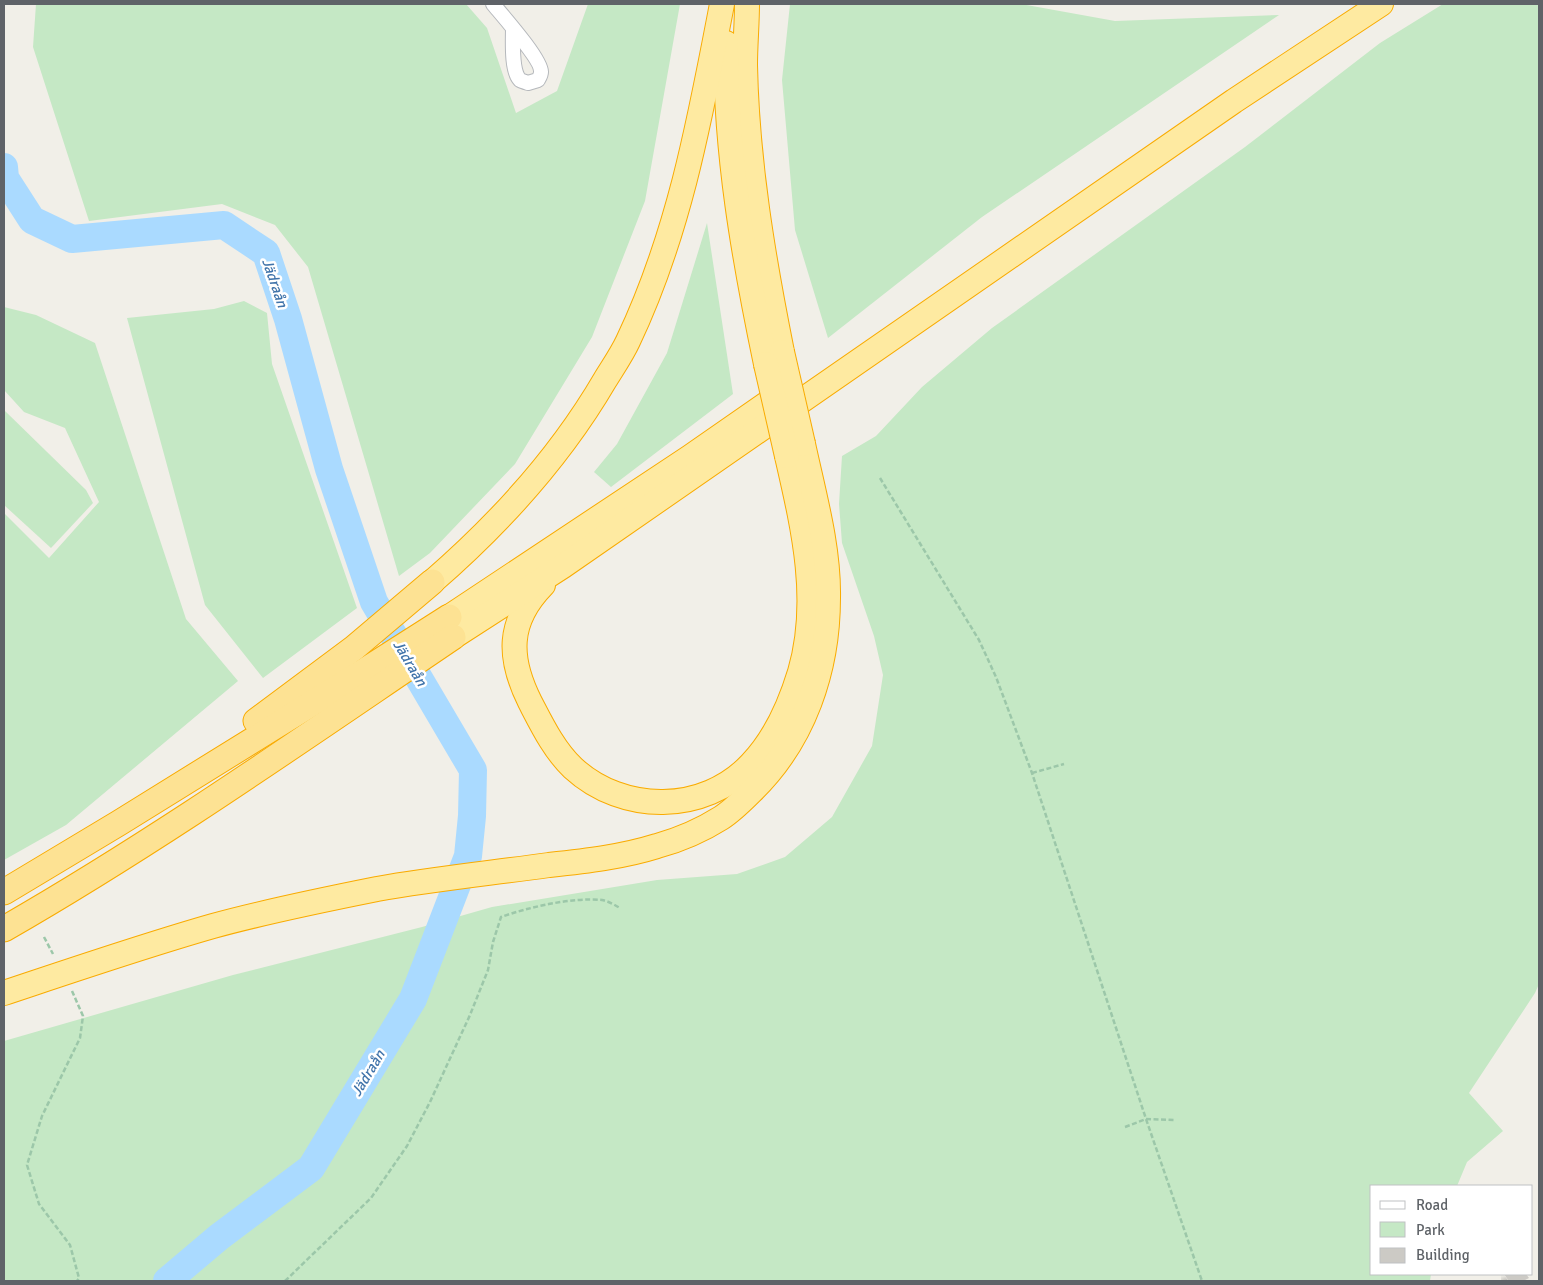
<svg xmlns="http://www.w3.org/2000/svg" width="1543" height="1285" viewBox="0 0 1543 1285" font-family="Signika,sans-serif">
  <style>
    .green { fill: #c5e8c5 }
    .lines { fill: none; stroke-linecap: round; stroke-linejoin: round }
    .river { stroke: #aadaff; stroke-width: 28 }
    .building { fill: #cccac5; filter: url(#shadow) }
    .minor-casing { stroke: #b5b8bc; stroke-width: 16 }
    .trunk-casing { stroke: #f9ab00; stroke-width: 26 }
    .motorway-casing { stroke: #f9ab00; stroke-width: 27 }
    .path { stroke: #9cc7a9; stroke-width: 2.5; stroke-dasharray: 5 2.5; stroke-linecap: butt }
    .minor { stroke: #fff; stroke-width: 14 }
    .trunk { stroke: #feeaa1; stroke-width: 24 }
    .motorway { stroke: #fde293; stroke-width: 25 }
    .trunk-bridge-casing { stroke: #f9ab00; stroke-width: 26; stroke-linecap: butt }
    .trunk-bridge { stroke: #feeaa1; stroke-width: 24 }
    .labels { text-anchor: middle; stroke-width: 5; stroke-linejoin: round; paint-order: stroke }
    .water-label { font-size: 15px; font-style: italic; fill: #4174aa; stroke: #fff }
  </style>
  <defs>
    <filter id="shadow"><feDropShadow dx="-4.5" dy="4.5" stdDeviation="2.5" flood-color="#0004"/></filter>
  </defs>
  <rect width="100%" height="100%" fill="#f1efe8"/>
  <g class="green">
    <path d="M36 4H466L487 28 516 113 557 91 588 4H680L645 201 592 337 515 464 430 553 399 576 308 267 275 225 222 204 89 221 33 47Z"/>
    <path d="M790 4H1021L1115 21 1279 15 982 217 828 338 795 230 782 80Z"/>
    <path d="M1443 4H1539V984L1535 993 1469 1093 1503 1131 1467 1162 1457 1186H1372V1274H1431L1430 1281H4V1041L233 975 422 927 492 907 657 880 737 874 785 857 832 817 872 746 883 675 874 636 842 543 839 504 842 456 876 436 922 387 992 328 1245 147 1380 43Z"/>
    <path d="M707 223 733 394 611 487 594 472 617 444 667 353Z"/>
    <path d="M244 301 267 313 272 364 357 608 263 678 205 605 127 318 214 309Z"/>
    <path d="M4 307 36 315 95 343 186 619 238 681 66 825 4 860V513L49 558 99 502 65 428 24 412 4 390Z"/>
    <path d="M4 410 86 490 93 503 51 548 4 505Z"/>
  </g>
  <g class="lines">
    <path class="river" d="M4 167 5 178 32 220 72 239 224 225 266 253 288 319 329 469 374 602 473 770 472 816 468 856 413 999 311 1168 219 1237 167 1281"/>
  </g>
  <path class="building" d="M1504 1274H1526L1529 1278 1523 1281H1509Z"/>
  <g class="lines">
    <g class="minor-casing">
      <path id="minor" d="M493 4C502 15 542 60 541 72 541 75 539 78 538 80L528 83C525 82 522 81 520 80 511 71 513 40 513 28"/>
    </g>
    <g class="trunk-casing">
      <g id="trunk">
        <path d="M747 4C747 24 745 45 745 65 747 162 763 257 782 352"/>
        <path d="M726 43C725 151 744 259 766 364"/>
        <path d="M432 582C500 523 560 457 605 380 613 367 622 354 628 341 679 234 700 119 722 4"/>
        <path d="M543 585C507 622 508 658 530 702 542 725 554 750 573 768 623 814 704 814 751 764 775 739 790 705 800 672 821 600 803 526 787 456"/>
        <path d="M449 617 690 457 788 389"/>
        <path d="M453 637 563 566 1234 101 1381 4"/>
        <path d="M4 993C73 970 143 946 213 926 267 911 322 900 377 889 434 879 492 873 549 865 586 861 622 857 657 846 679 840 702 830 721 818 732 811 742 801 751 792 804 741 828 670 828 598 829 547 814 495 803 444"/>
      </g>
    </g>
    <g class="motorway-casing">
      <g id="motorway">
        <path d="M256 721 354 648 432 582"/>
        <path d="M4 892 119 823 361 673 449 617"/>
        <path d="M4 929C159 840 305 737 453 637"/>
      </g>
    </g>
    <g class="path">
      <path d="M880 478 979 640 996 677 1032 773 1146 1119 1202 1281"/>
      <path d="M1032 773 1064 764"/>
      <path d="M44 937 53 954"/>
      <path d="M72 991 83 1016 80 1038 42 1116 27 1165 39 1204 70 1245 79 1278 77 1281"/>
      <path d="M1125 1127 1146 1119 1176 1120"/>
      <path d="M285 1281 371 1198 407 1146 430 1102 470 1015 488 970 493 942 501 917C529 907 573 897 602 900 608 901 615 905 620 908"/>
    </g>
    <use href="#minor" class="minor"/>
    <use href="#trunk" class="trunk"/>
    <use href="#motorway" class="motorway"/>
    <g class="trunk-bridge-casing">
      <g id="trunk-bridge">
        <path d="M782 352 803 444"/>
        <path d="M766 364 787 456"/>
      </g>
    </g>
    <use href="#trunk-bridge" class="trunk-bridge"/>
  </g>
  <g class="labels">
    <g class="water-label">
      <text transform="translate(275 283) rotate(71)" y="5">Jädraån</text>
      <text transform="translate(410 663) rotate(59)" y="5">Jädraån</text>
      <text transform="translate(368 1073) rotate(-59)" y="5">Jädraån</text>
    </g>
  </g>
  <rect width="1543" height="1285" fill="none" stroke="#5f6368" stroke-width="10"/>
  <rect x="1370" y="1185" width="162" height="90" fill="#ffffff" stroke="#bfc1c3"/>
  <rect x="1380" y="1201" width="25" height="8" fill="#ffffff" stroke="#bfc1c3"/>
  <text x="1416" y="1210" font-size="15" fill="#5f6368">Road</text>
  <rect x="1380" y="1222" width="25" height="15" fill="#c5e8c5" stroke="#bfc1c3"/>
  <text x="1416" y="1235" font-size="15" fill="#5f6368">Park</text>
  <rect x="1380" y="1248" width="25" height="15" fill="#cccac5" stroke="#bfc1c3"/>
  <text x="1416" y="1260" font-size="15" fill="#5f6368">Building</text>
</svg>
